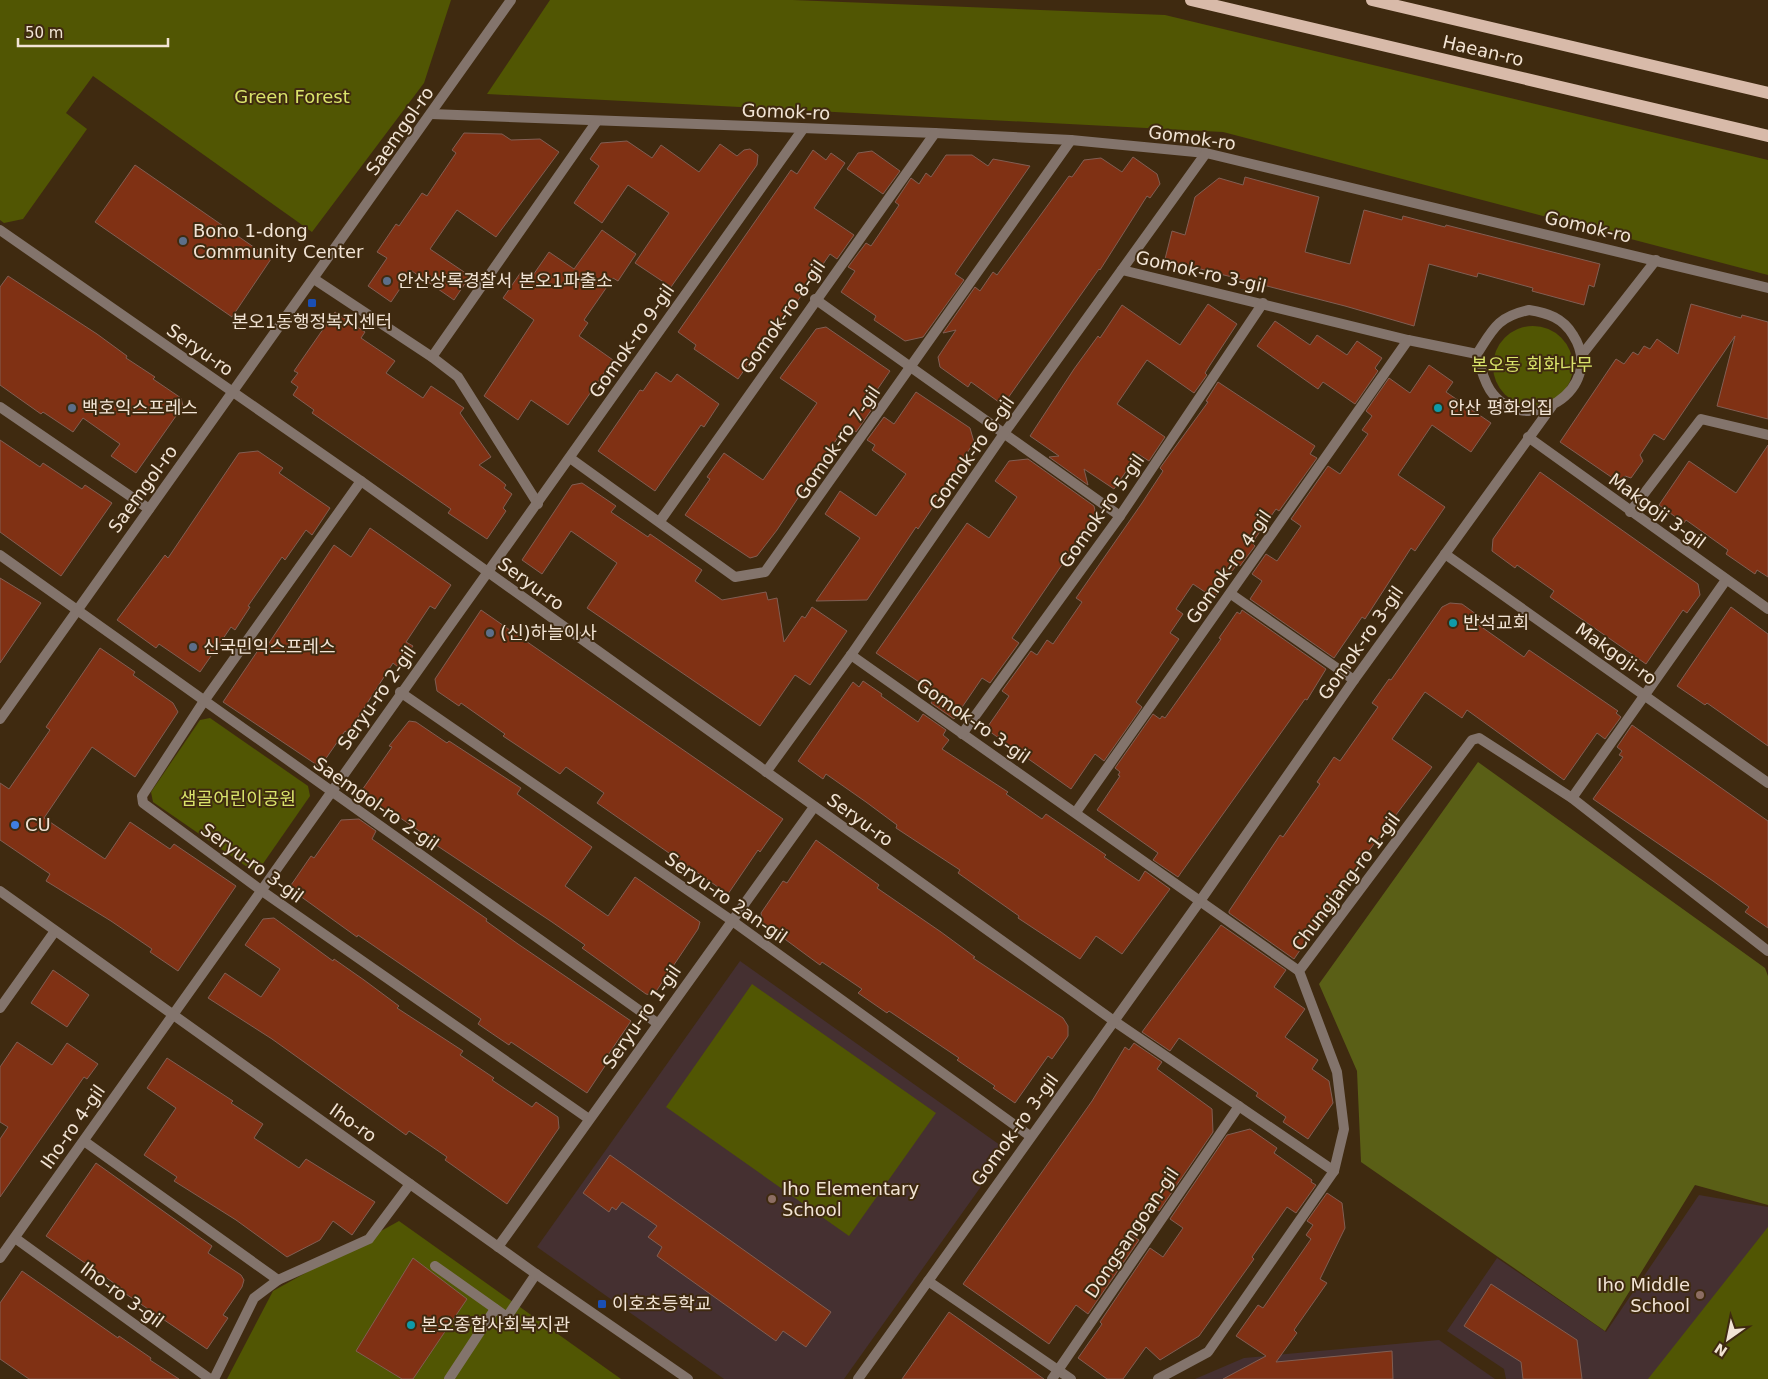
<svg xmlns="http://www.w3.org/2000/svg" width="1768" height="1379" viewBox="0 0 1768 1379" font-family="'DejaVu Sans','Noto Sans KR',sans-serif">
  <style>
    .education { fill: #453031 }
    .green { fill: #515603 }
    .forest { fill: #5a5f16 }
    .building { fill: #803114; stroke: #815e53 }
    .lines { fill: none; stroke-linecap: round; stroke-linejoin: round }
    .service { stroke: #83746c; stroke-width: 10 }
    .minor { stroke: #83746c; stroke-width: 10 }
    .tertiary { stroke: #83746c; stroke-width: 10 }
    .primary { stroke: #d8baa9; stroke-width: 12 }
    .service-dot { fill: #5c6f8a; stroke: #3f2a10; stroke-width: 2 }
    .transit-dot { fill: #1a4fb4; stroke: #3f2a10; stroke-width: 2 }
    .culture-dot { fill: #0f9aa8; stroke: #3f2a10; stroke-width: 2 }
    .shop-dot { fill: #3f7fe0; stroke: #3f2a10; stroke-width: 2 }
    .education-dot { fill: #8d6e63; stroke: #3f2a10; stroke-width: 2 }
    .labels { text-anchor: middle; stroke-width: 4; stroke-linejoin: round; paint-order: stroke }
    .street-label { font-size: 18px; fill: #f2e4d5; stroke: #3f2a10 }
    .park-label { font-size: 18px; fill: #dae46b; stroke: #3f2a10 }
    .poi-label { font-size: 18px; fill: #f2e4d5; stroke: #3f2a10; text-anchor: start }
  </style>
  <rect width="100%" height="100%" fill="#3f2a10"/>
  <g class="education">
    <path d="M740 961 1007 1150 844 1379H724L537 1247Z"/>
    <path d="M1699 1195 1768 1207V1379H1506L1504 1369 1447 1331 1497 1258 1606 1332Z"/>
    <path d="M1439 1340 1495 1379H1195L1244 1358Z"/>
  </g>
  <g class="green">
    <path d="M0 0H451L424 83 312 232 93 76 66 113 87 129 23 219 4 223 0 220Z"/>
    <path d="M550 0H793L1165 15 1768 160V275L1223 132 487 94Z"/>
    <circle cx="1533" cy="366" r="40"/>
    <path d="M210 718 308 786 310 796 260 868 250 869 153 802 151 792 200 720Z"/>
    <path d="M752 984 936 1113 849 1236 666 1107Z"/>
    <path d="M399 1221 621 1379H227L273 1291Z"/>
    <path d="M1768 1227V1379H1648Z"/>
  </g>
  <path class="forest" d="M1478 762 1765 968 1768 976V1205L1695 1185 1605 1331 1361 1162 1357 1071 1319 984Z"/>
  <g class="building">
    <path d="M464 133 502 134 511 140 540 139 559 152 496 237 457 210 430 249 470 276 454 300 412 271 391 302 368 286 387 258 377 252 396 224 399 226 422 193 427 196 456 153 452 150Z"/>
    <path d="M627 141 652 158 661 145 699 172 720 144 737 156 744 150 750 149 758 155 757 165 671 287 635 263 669 213 628 185 602 223 574 203 599 166 590 159 601 143Z"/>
    <path d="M813 150 826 160 831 153 845 163 814 208 854 235 837 259 830 254 783 322 779 320 738 379 694 349 696 345 678 332 791 170 797 174Z"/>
    <path d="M872 151 900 171 883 194 847 169 858 153Z"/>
    <path d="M946 155H972L988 166 993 159 1030 166 955 274 964 280 923 337 905 341 874 320 876 316 841 292 855 271 848 267 866 243 871 246 899 205 895 202 911 178 919 184 926 173 931 177Z"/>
    <path d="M1133 157 1157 174 1160 184 1150 198 1147 196 1100 270 1099 269 1003 405 971 382 968 387 940 367 938 357 956 330 943 333 975 287 980 291 993 272 997 275 1069 176 1072 177 1084 160 1101 158 1122 172Z"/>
    <path d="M135 165 271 259 232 317 95 222Z"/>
    <path d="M1245 177 1319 197 1305 252 1350 264 1364 210 1402 220 1403 216 1445 227 1446 225 1600 264 1594 287 1589 285 1584 305 1532 291 1533 288 1478 273 1477 277 1429 264 1414 326 1345 306 1181 264 1180 267 1164 263 1172 231 1185 235 1195 197 1219 178 1243 185Z"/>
    <path d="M602 230 636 254 618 281 613 278 584 320 588 323 579 336 613 360 568 425 531 400 518 420 484 396 534 320 503 298 521 272 531 278 549 252 574 269Z"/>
    <path d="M8 276 97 334 127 356 126 358 155 377 153 379 181 398 183 406 136 473 111 456 120 444 83 418 73 432 43 412 41 414 0 385V287Z"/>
    <path d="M1208 304 1237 324 1210 365 1205 373 1207 375 1194 393 1147 360 1117 404 1165 437 1149 461 1138 454 1114 489 1084 469 1088 485 1049 457 1059 456 1030 436 1074 369 1098 336 1100 338 1122 305 1180 345Z"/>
    <path d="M1691 304 1741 318 1742 315 1768 322V419L1717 406 1735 336 1664 440 1654 434 1640 455 1643 461 1631 478 1625 476 1620 483 1560 442 1616 359 1624 364 1633 352 1638 355 1644 346 1650 349 1657 339 1678 354Z"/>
    <path d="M335 312 365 332 361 338 395 361 386 373 423 398 431 386 464 408 460 413 491 457 479 465 499 479 506 485 504 488 512 494 503 508 506 511 487 539 448 513 451 509 312 413 314 410 293 395 298 387 291 382 298 373 294 371Z"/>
    <path d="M1275 321 1310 345 1317 335 1347 355 1357 341 1382 358 1375 368 1378 371 1355 404 1323 382 1318 389 1257 346Z"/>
    <path d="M826 327 890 371 868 403 872 409 856 432 846 425 777 530 757 556 750 558 685 515 710 479 707 477 724 453 763 480 817 403 780 378 816 329Z"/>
    <path d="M1429 365 1453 382 1446 392 1491 423 1471 452 1432 425 1398 475 1445 507 1415 551 1411 548 1365 619 1362 617 1334 658 1250 599 1262 581 1252 574 1266 554 1277 561 1301 526 1291 519 1328 466 1340 474 1368 434 1362 430 1372 416 1366 411 1389 378 1410 393Z"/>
    <path d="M656 372 671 382 677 374 719 404 704 427 701 425 655 491 598 451 640 390 643 391Z"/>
    <path d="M1218 382 1315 446 1310 454 1317 458 1279 511 1276 509 1252 543 1255 546 1240 566 1237 564 1214 598 1193 584 1176 609 1183 614 1170 633 1179 639 1136 702 1142 707 1104 761 1095 754 1071 789 986 729 1009 696 1002 691 1031 651 1037 655 1047 640 1053 644 1082 602 1076 598 1142 503 1163 471 1160 468 1208 402 1206 401Z"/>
    <path d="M916 392 970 428 974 442 935 504 918 529 916 527 867 600 816 601 860 538 825 514 840 491 876 516 906 474 872 450 875 445 867 440 884 417 894 424Z"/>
    <path d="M0 440 40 467 43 463 82 489 85 485 112 503 61 576 0 532Z"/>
    <path d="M1768 445V577L1757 570 1755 574 1726 554 1728 550 1686 520 1684 523 1659 505 1689 461 1736 493Z"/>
    <path d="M258 451 283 468 279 473 330 508 312 535 306 530 285 560 282 557 248 606 250 607 235 630 231 627 200 672 159 644 156 648 117 620 165 555 168 558 239 453Z"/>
    <path d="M1028 459 1094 506 1096 515 1012 638 1019 643 990 683 982 678 954 719 931 703 935 696 921 686 922 684 876 653 967 523 989 538 1017 497 995 481 1009 461Z"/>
    <path d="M1540 472 1698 584 1700 595 1687 613 1683 610 1646 664 1550 597 1554 591 1517 565 1515 568 1492 551 1493 539Z"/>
    <path d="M582 483 616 506 611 512 648 537 650 534 702 570 695 581 722 600 766 592 768 600 777 598 784 642 802 616 805 618 812 607 847 631 810 685 795 675 760 726 587 608 617 563 571 531 542 574 522 560 572 485Z"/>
    <path d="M370 528 451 585 435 609 430 606 406 642 413 646 398 667 393 663 348 733 345 731 320 767 223 702 265 640 269 643 334 545 351 557Z"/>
    <path d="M0 578 41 603 0 663Z"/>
    <path d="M1450 603 1462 604 1480 617 1476 623 1524 657 1529 650 1618 711 1616 713 1621 717 1605 739 1597 733 1564 780 1467 710 1462 718 1425 692 1392 739 1432 767 1356 868 1294 959 1229 913V911L1280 835 1283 837 1320 784 1317 782 1334 757 1340 761 1378 707 1372 703 1389 679 1391 680 1442 607Z"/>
    <path d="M1731 607 1768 634V746L1707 703 1705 705 1677 686Z"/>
    <path d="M481 610 783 819 760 852 758 850 728 894 597 803 604 793 566 767 560 774 503 736 505 734 461 703 459 706 437 691 435 679Z"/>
    <path d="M1242 610 1326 669 1307 700 1305 699 1283 730 1178 877 1153 860 1158 853 1097 810 1120 776 1118 775 1120 772 1115 768 1153 714 1160 719 1162 716 1165 718 1221 639 1219 638 1237 612 1240 614Z"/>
    <path d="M100 648 135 672 133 675 173 703 178 712 135 777 92 747 44 818 105 859 130 822 170 849 174 844 236 886 178 971 150 952 152 949 111 921 46 881 50 874 0 840V783L9 789 50 730 46 727Z"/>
    <path d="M863 681 882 694 881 696 918 722 923 714 946 730 943 735 949 740 942 749 1008 792 1006 794 1042 819 1046 814 1106 855 1104 857 1139 881 1145 871 1170 889 1122 954 1096 936 1080 959 1018 918 1019 916 958 873 960 870 896 828 897 825 866 802 826 774 823 779 798 761 853 682 859 687Z"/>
    <path d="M409 721 416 722 447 743 449 741 521 788 517 794 592 847 565 886 608 916 635 877 700 922 698 929 655 993 651 995 646 994 582 948 585 945 552 922 436 845 437 843 390 811 389 813 360 793 392 747 389 746Z"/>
    <path d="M1632 725 1768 821V928L1745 912 1749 907 1713 881 1593 799 1623 757 1619 755 1622 751 1617 747Z"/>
    <path d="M359 819 376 831 372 839 487 919 486 921 518 944 631 1021 604 1061 607 1063 587 1093 511 1042 509 1045 478 1024 481 1019 358 935 357 937 289 888 311 856 314 858 341 820Z"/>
    <path d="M816 840 879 885 877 888 941 932 975 957 973 958 1063 1018 1068 1026V1036L1052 1059 1048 1056 1015 1103 993 1088 995 1086 957 1060 959 1058 889 1011 887 1013 858 993 862 989 822 962 820 965 763 923 761 913 783 881 787 883Z"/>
    <path d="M274 918 333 961 334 959 364 980 399 1006 397 1008 463 1051 460 1055 494 1078 492 1080 532 1107 536 1102 558 1117 559 1128 507 1204 445 1160 447 1157 409 1131 406 1135 272 1039 208 998 225 973 261 997 280 969 245 945 263 919Z"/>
    <path d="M1221 925 1286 970 1274 987 1305 1009 1285 1037 1318 1060 1312 1069 1329 1081 1333 1103 1308 1139 1283 1122 1286 1117 1256 1096 1258 1093 1179 1038 1170 1051 1142 1032Z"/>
    <path d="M53 970 89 995 67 1027 31 1003Z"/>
    <path d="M17 1042 52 1065 67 1043 98 1064 87 1079 84 1077 0 1197V1139L8 1127 0 1122V1067Z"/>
    <path d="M1134 1043 1162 1062 1157 1069 1212 1109 1213 1132 1159 1211 1150 1205 1130 1234 1139 1240 1088 1314 1076 1305 1049 1344 963 1284 1092 1101 1125 1047 1129 1050Z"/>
    <path d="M167 1058 233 1101 231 1103 263 1124 254 1138 299 1168 306 1159 375 1202 352 1235 333 1221 320 1240 287 1257 236 1220 174 1181 177 1177 144 1155 176 1108 147 1088Z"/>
    <path d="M1250 1129 1277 1148 1274 1153 1312 1180 1311 1182 1316 1185 1296 1213 1287 1207 1252 1257 1254 1259 1199 1336 1160 1360 1146 1347 1123 1379H1107L1078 1358 1102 1324 1100 1322 1150 1248 1163 1257 1183 1228 1170 1219 1227 1135Z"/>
    <path d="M610 1155 831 1312 806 1347 783 1331 776 1341 657 1256 662 1247 648 1237 657 1226 622 1202 616 1210 612 1207 609 1212 583 1193Z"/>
    <path d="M96 1163 212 1246 208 1253 241 1275 244 1280 242 1287 223 1315 228 1318 207 1349 123 1292 124 1290 46 1236Z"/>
    <path d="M1327 1193 1342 1203 1345 1228 1320 1279 1327 1283 1294 1330 1297 1333 1276 1362 1392 1351 1393 1379H1223L1266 1356 1236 1336 1258 1305 1263 1308 1311 1239 1306 1235 1313 1225 1307 1221Z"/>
    <path d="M413 1258 467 1299 413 1379H402L356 1351Z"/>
    <path d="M22 1271 118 1338 119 1336 151 1358 150 1360 179 1379H29L0 1359V1303Z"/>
    <path d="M1491 1284 1577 1340 1582 1379H1523L1521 1362 1464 1326Z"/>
    <path d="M949 1312 1000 1348 1044 1379H902Z"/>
  </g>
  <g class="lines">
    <g class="service">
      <path d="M435 1266 507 1317 536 1274"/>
      <path d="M449 1379 495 1309"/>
    </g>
    <g class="minor">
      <path d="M431 114 935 133 1071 140 1206 153 1768 288"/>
      <path d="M1122 270 1408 340 1477 354"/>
      <path d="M314 279 432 357 458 377 538 504"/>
      <path d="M815 299 1120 516"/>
      <path d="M1529 310C1548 313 1563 318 1573 335 1608 389 1524 441 1490 390 1483 379 1480 366 1477 354 1493 329 1497 317 1529 310Z"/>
      <path d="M1581 356 1656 260"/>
      <path d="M432 357 597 121"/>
      <path d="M0 407 149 509"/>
      <path d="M1528 437 1768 609"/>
      <path d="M570 458 735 577 765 572 1071 140"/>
      <path d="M361 481 204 701 142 796 143 803 262 891 589 1119"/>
      <path d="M1630 512 1701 419 1768 435"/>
      <path d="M660 521 935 133"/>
      <path d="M1445 554 1768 783"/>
      <path d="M0 555 657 1023"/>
      <path d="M1231 594 1354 680"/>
      <path d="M851 655 1299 971"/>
      <path d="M400 692 731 920 1030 1136"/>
      <path d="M962 734 1120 516 1263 303"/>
      <path d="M766 772 851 655 1005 432 1206 153"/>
      <path d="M1572 798 1726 580"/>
      <path d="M1076 812 1408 340"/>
      <path d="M0 1008 55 931"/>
      <path d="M1114 1021 1334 1171"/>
      <path d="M84 1141 278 1280"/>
      <path d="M15 1238 210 1379"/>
      <path d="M498 1247 814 807"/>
      <path d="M0 1258 803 129"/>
      <path d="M928 1281 1071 1379"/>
      <path d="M214 1379 254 1298 278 1280 369 1239 410 1184"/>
      <path d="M858 1379 1200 901 1354 680 1552 406"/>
      <path d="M1052 1379 1239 1106"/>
      <path d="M1158 1379 1208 1352 1334 1171 1344 1129 1337 1072 1299 971 1472 740 1479 738 1572 798 1768 951"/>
    </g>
    <g class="tertiary">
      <path d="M0 230 361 481 1114 1021"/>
      <path d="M0 719 511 0"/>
      <path d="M0 891 536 1274 688 1379"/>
    </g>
    <g class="primary">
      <path d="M1191 0 1768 136"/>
      <path d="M1372 0 1768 93"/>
    </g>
  </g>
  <g class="service-dot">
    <circle cx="183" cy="241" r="5"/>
    <circle cx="387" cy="281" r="5"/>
    <circle cx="72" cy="408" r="5"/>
    <circle cx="490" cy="633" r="5"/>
    <circle cx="193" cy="647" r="5"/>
  </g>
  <g class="transit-dot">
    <rect x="307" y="298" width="10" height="10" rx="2.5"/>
    <rect x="597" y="1299" width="10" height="10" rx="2.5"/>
  </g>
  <g class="culture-dot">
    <circle cx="1438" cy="408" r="5"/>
    <circle cx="1453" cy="623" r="5"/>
    <circle cx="411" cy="1325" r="5"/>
  </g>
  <circle class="shop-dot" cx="15" cy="825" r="5"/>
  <g class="education-dot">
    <circle cx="772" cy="1199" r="5"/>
    <circle cx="1700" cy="1295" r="5"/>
  </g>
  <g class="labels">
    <g class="street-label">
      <text transform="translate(1483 51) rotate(13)" y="6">Haean-ro</text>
      <text transform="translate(786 112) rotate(2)" y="6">Gomok-ro</text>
      <text transform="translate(400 131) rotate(-55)" y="6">Saemgol-ro</text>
      <text transform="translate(1192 138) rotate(8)" y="6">Gomok-ro</text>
      <text transform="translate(1588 227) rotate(13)" y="6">Gomok-ro</text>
      <text transform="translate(1201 272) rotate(13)" y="6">Gomok-ro 3-gil</text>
      <text transform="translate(783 317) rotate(-55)" y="6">Gomok-ro 8-gil</text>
      <text transform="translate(632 341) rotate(-55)" y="6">Gomok-ro 9-gil</text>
      <text transform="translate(200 350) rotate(35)" y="6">Seryu-ro</text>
      <text transform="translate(838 443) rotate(-55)" y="6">Gomok-ro 7-gil</text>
      <text transform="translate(972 453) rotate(-55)" y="6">Gomok-ro 6-gil</text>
      <text transform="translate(143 489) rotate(-54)" y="6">Saemgol-ro</text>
      <text transform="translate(1102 511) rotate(-55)" y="6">Gomok-ro 5-gil</text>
      <text transform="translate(1657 511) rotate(36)" y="6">Makgoji 3-gil</text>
      <text transform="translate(1229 567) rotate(-55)" y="6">Gomok-ro 4-gil</text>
      <text transform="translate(531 584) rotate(36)" y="6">Seryu-ro</text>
      <text transform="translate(1361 643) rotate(-55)" y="6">Gomok-ro 3-gil</text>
      <text transform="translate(1616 654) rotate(35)" y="6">Makgoji-ro</text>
      <text transform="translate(377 698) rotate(-55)" y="6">Seryu-ro 2-gil</text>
      <text transform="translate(973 721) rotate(35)" y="6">Gomok-ro 3-gil</text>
      <text transform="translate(376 804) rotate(35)" y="6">Saemgol-ro 2-gil</text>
      <text transform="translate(860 820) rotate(36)" y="6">Seryu-ro</text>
      <text transform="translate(252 863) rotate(36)" y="6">Seryu-ro 3-gil</text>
      <text transform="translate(1346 882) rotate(-53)" y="6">Chungjang-ro 1-gil</text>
      <text transform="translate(726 898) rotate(35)" y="6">Seryu-ro 2an-gil</text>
      <text transform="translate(642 1017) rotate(-55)" y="6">Seryu-ro 1-gil</text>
      <text transform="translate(353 1123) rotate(35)" y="6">Iho-ro</text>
      <text transform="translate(73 1127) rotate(-55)" y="6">Iho-ro 4-gil</text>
      <text transform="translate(1015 1130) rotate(-54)" y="6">Gomok-ro 3-gil</text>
      <text transform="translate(1132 1233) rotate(-56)" y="6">Dongsangoan-gil</text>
      <text transform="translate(122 1295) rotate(36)" y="6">Iho-ro 3-gil</text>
    </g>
    <g class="park-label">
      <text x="292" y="103">Green Forest</text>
      <text x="1532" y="371">본오동 회화나무</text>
      <text x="238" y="805">샘골어린이공원</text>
    </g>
    <g class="poi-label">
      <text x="193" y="237">Bono 1-dong<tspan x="193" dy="21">Community Center</tspan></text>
      <text x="397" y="287">안산상록경찰서 본오1파출소</text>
      <text x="312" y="328" text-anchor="middle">본오1동행정복지센터</text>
      <text x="82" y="414">백호익스프레스</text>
      <text x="1448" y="414">안산 평화의집</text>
      <text x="1463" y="629">반석교회</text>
      <text x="500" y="639">(신)하늘이사</text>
      <text x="203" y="653">신국민익스프레스</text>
      <text x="25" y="831">CU</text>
      <text x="782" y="1195">Iho Elementary<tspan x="782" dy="21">School</tspan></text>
      <text x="1690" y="1291" text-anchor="end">Iho Middle<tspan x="1690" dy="21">School</tspan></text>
      <text x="612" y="1310">이호초등학교</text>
      <text x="421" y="1331">본오종합사회복지관</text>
    </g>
  </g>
  <g transform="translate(1728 1339) rotate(213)" stroke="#3f2a10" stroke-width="4" paint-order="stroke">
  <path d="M0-4L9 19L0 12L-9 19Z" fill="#f2e4d5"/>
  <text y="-8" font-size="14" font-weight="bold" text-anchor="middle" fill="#f2e4d5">N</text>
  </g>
  <path d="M18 38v8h150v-8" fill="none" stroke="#f2e4d5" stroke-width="2.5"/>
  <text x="25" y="38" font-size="15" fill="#f2e4d5" stroke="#3f2a10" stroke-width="4" paint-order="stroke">50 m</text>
</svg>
